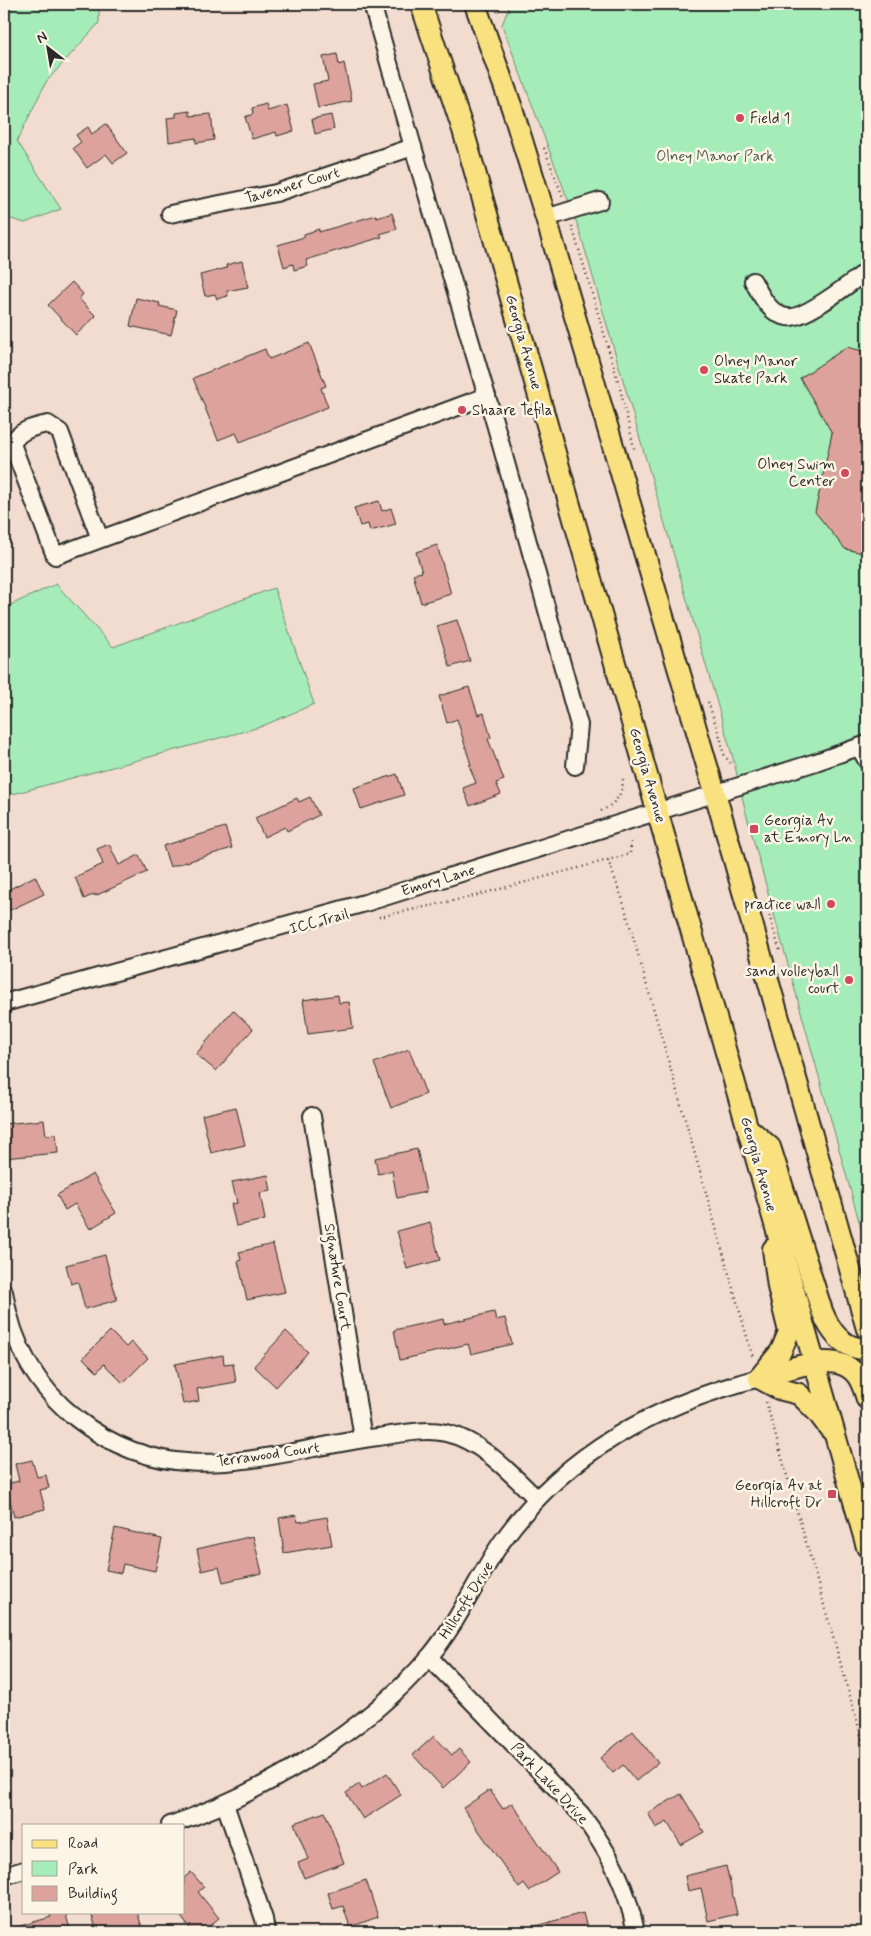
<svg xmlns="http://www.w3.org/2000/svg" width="871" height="1936" viewBox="0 0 871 1936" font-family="Mynerve,sans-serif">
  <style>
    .green { fill: #a6ecb9; stroke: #688c72 }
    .building { fill: #dca29b; stroke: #2b2b2b }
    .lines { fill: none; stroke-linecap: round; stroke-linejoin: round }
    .minor-casing { stroke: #2b2b2b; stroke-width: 20 }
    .major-casing { stroke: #2b2b2b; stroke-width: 24 }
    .path { stroke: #2b2b2b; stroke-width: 2.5; stroke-dasharray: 1 4; stroke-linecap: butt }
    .minor { stroke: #fcf5e5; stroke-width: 16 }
    .major { stroke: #fae180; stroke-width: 20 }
    .poi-dot { fill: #d1495b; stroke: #fcf5e5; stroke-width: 2 }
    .labels { text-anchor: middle; stroke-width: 5; stroke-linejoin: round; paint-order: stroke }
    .poi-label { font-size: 15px; fill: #2b2b2b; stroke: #fcf5e5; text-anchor: start }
    .park-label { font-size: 15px; fill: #4a5b4e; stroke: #fcf5e5 }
    .street-label { font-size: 15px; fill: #2b2b2b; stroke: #fcf5e5 }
  </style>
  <rect width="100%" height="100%" fill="#f2dccf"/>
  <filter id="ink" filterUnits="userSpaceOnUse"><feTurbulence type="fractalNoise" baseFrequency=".02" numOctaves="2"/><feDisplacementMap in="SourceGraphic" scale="10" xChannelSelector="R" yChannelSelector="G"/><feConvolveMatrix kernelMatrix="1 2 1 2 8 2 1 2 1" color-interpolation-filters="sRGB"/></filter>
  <g filter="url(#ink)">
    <g class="green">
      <path d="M4 4H99V23L46 82 17 141 61 209 25 223 4 217Z"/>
      <path d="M510 4H867V1250L746 813 733 758 579 229 502 25Z"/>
      <path d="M56 584 113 647 274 588 314 704 260 727 13 794 4 790V608Z"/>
    </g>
    <g class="building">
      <path d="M337 54 339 65 344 63 352 101 318 108 313 84 328 81 323 57Z"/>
      <path d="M266 104 268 111 287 105 294 131 277 136 276 132 252 139 245 117 253 114 252 108Z"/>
      <path d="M190 111V116L211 114 214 140 196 143V138L169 142 167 118 176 117V113Z"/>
      <path d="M331 115 334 129 315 134 312 119Z"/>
      <path d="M106 124 127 153 113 163 106 154 87 168 73 148 81 142 76 135 88 127 92 134Z"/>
      <path d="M392 213 397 229 380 234 382 237 306 260 308 266 294 270 293 264 284 267 278 245 304 237V234L319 229V232L376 215 377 218Z"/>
      <path d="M242 261 248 287 227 291 228 296 217 299 215 294 205 296 200 275 227 268 226 265Z"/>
      <path d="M72 282 83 294 79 299 96 316 76 335 48 305Z"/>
      <path d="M136 298 160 303 159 306 177 310 171 335 130 326Z"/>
      <path d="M309 343 326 386 321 388 328 407 240 442 236 433 218 440 193 378 265 349 269 359Z"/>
      <path d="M847 347 867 352V554L845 549 815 512 832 433 800 378Z"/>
      <path d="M379 501 382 511 391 508 396 524 370 531 368 524 360 526 354 508Z"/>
      <path d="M437 545 451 594 421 603 413 574 422 572 416 552Z"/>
      <path d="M457 620 470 661 450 667 437 626Z"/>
      <path d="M469 687 478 715 484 713 491 738 488 739 504 780 496 783 501 794 470 806 463 788 476 783 469 765H471L457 719 447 723 439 696Z"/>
      <path d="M397 774 404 795 361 809 354 788Z"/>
      <path d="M310 797 319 815 287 831 285 827 264 837 255 818 297 798 299 802Z"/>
      <path d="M225 827 232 848 170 867 163 846Z"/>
      <path d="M109 844 119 865 139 855 147 872 95 896V894L84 899 75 877 103 864 97 849Z"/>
      <path d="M35 876 44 894 4 913V892Z"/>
      <path d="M338 995 339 1003 349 1002 353 1028 308 1034 303 1000Z"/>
      <path d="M233 1010 253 1029 216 1071 196 1054Z"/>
      <path d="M409 1049 426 1094 391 1108 374 1063Z"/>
      <path d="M236 1107 245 1145 211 1153 202 1115Z"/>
      <path d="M44 1120 46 1135 56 1134 58 1153 4 1158V1124Z"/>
      <path d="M417 1149 426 1192 397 1198 392 1171 378 1174 375 1158Z"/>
      <path d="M93 1174 116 1213 90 1229 75 1204 65 1210 57 1195Z"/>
      <path d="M268 1175 271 1191 260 1193 265 1220 236 1226 231 1204 237 1203 232 1182Z"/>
      <path d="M430 1222 440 1260 407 1269 397 1231Z"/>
      <path d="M273 1244 285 1292 247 1300 238 1261 241 1260 239 1252Z"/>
      <path d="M105 1255 117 1300 85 1309 78 1282 71 1284 66 1265Z"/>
      <path d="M494 1312 496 1320 505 1318 512 1344 471 1354 468 1344 400 1360 394 1330 443 1319 444 1324Z"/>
      <path d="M110 1331 126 1347 131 1342 148 1358 123 1383 104 1364 97 1372 83 1358Z"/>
      <path d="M286 1331 308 1352 276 1387 254 1366Z"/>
      <path d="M223 1355 224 1364 233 1363 236 1382 197 1389 199 1401 183 1404 175 1364Z"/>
      <path d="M32 1460 37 1477 46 1475 49 1488 40 1490 45 1509 14 1517 6 1484 19 1481 15 1464Z"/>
      <path d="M296 1515 298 1522 327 1517 332 1545 284 1553 279 1518Z"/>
      <path d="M115 1528 162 1539 155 1571 123 1564 121 1573 106 1570Z"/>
      <path d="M253 1536 262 1573 223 1582 219 1567 202 1571 197 1549Z"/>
      <path d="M633 1731 658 1763 636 1781 623 1765 613 1773 600 1758Z"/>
      <path d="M434 1736 452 1755 459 1749 471 1762 443 1788 413 1755Z"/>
      <path d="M387 1773 401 1795 363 1819 346 1793 359 1784 362 1789Z"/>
      <path d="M490 1790 503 1809 512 1803 558 1872 529 1891 524 1884 519 1888 463 1808Z"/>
      <path d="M681 1794 704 1832 681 1845 667 1822 656 1828 648 1813Z"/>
      <path d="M325 1812 344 1863 304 1878 298 1863 308 1859 294 1823Z"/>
      <path d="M726 1866 737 1914 708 1921 701 1888 688 1891 685 1876Z"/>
      <path d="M191 1872 204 1887 198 1892 219 1918 202 1932H193L177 1912H184V1878Z"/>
      <path d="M366 1880 378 1917 350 1927 343 1906 333 1909 328 1893Z"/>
      <path d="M49 1912H65L71 1932H10V1929L51 1917Z"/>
      <path d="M91 1912H137L142 1927 126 1932H97Z"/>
      <path d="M583 1913 588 1932H529L528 1928Z"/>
    </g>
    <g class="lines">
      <g class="minor-casing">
        <g id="minor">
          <path d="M372 4 413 147 496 427 579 725 575 766"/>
          <path d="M170 214 276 193 413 147"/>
          <path d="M546 218 600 201"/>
          <path d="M753 281C760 294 770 315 787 317 805 320 851 282 867 271"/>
          <path d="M100 539 60 432 48 424C33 427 19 430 12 444L55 556 487 396"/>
          <path d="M859 747 867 761"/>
          <path d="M4 1003 365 903 816 762 867 744"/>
          <path d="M312 1116 363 1439"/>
          <path d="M4 1292C12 1343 36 1387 77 1419 175 1496 270 1451 378 1437 400 1434 425 1428 446 1433 482 1441 511 1474 537 1499"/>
          <path d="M429 1657 581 1814C610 1853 626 1884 636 1932"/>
          <path d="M225 1804 264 1919 266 1932"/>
          <path d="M170 1825C264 1793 365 1732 430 1656 459 1621 476 1580 501 1543 564 1453 655 1405 759 1378"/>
          <path d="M4 1876 24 1870"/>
        </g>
      </g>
      <g class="major-casing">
        <g id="major">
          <path d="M421 4 463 130 867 1547"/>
          <path d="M475 4 512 108 546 218 715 793 867 1329"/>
          <path d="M749 1129 770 1147 822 1311C830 1331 842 1349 867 1349"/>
          <path d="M759 1378 781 1351 789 1332 778 1287 773 1249"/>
          <path d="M759 1378C785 1371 831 1350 853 1371 861 1378 864 1389 867 1399"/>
          <path d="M759 1378 779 1389 799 1394 818 1413 830 1429"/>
        </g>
      </g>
      <g class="path">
        <path d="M497 12 498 4"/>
        <path d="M544 148 563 197"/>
        <path d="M572 226 619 384 635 452"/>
        <path d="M708 702 722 743 723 753 730 763"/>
        <path d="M601 811C615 804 623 795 623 779"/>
        <path d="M608 860 622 898 753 1358"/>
        <path d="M765 901 780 951"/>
        <path d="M379 917 470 897 630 854 631 842"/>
        <path d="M766 1402 867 1756"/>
      </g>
      <use href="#minor" class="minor"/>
      <use href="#major" class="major"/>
    </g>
  </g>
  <g class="poi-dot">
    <circle cx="740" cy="118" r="5"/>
    <circle cx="704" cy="370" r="5"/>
    <circle cx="462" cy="410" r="5"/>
    <circle cx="845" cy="473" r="5"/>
    <rect x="749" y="824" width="10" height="10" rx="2.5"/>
    <circle cx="831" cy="904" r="5"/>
    <circle cx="849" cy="980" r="5"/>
    <rect x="827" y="1489" width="10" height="10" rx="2.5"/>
  </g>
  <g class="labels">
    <g class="poi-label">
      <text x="750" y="123">Field 1</text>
      <text x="714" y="366">Olney Manor<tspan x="714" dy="17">Skate Park</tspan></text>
      <text x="472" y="415">Shaare Tefila</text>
      <text x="835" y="469" text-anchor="end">Olney Swim<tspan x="835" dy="17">Center</tspan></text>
      <text x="764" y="825">Georgia Av<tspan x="764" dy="17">at Emory Ln</tspan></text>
      <text x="821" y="909" text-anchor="end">practice wall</text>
      <text x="839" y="976" text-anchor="end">sand volleyball<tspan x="839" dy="17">court</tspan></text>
      <text x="822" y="1490" text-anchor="end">Georgia Av at<tspan x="822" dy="17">Hillcroft Dr</tspan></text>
    </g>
    <g class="park-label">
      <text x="715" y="161">Olney Manor Park</text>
    </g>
    <g class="street-label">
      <text transform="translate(292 185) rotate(-16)" y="5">Tavenner Court</text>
      <text transform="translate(524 342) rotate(74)" y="5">Georgia Avenue</text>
      <text transform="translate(648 775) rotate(74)" y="5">Georgia Avenue</text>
      <text transform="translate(438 880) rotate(-17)" y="5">Emory Lane</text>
      <text transform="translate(319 921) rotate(-15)" y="5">ICC Trail</text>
      <text transform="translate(759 1164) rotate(74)" y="5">Georgia Avenue</text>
      <text transform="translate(338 1277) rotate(81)" y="5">Signature Court</text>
      <text transform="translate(268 1454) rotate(-8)" y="5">Terrawood Court</text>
      <text transform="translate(466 1600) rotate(-58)" y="5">Hillcroft Drive</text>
      <text transform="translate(550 1783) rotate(47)" y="5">Park Lake Drive</text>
    </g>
  </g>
  <rect width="871" height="1936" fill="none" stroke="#fcf5e5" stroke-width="20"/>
  <rect x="10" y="10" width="851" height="1916" fill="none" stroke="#2b2b2b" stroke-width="2" filter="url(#ink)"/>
  <rect x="22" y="1824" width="162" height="90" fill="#fcf5e5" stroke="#a8a49b"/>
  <rect x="32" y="1840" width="25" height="8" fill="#fae180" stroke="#a8a49b"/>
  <text x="68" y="1848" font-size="15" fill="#2b2b2b">Road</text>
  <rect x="32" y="1861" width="25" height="15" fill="#a6ecb9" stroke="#a8a49b"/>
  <text x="68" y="1874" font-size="15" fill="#2b2b2b">Park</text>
  <rect x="32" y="1886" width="25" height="15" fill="#dca29b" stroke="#a8a49b"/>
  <text x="68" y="1898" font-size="15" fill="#2b2b2b">Building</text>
  <g transform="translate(48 48) rotate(329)" stroke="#fcf5e5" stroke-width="4" paint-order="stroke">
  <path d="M0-4L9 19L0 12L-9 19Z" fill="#2b2b2b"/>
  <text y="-8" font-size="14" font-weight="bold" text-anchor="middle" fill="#2b2b2b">N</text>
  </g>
</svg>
